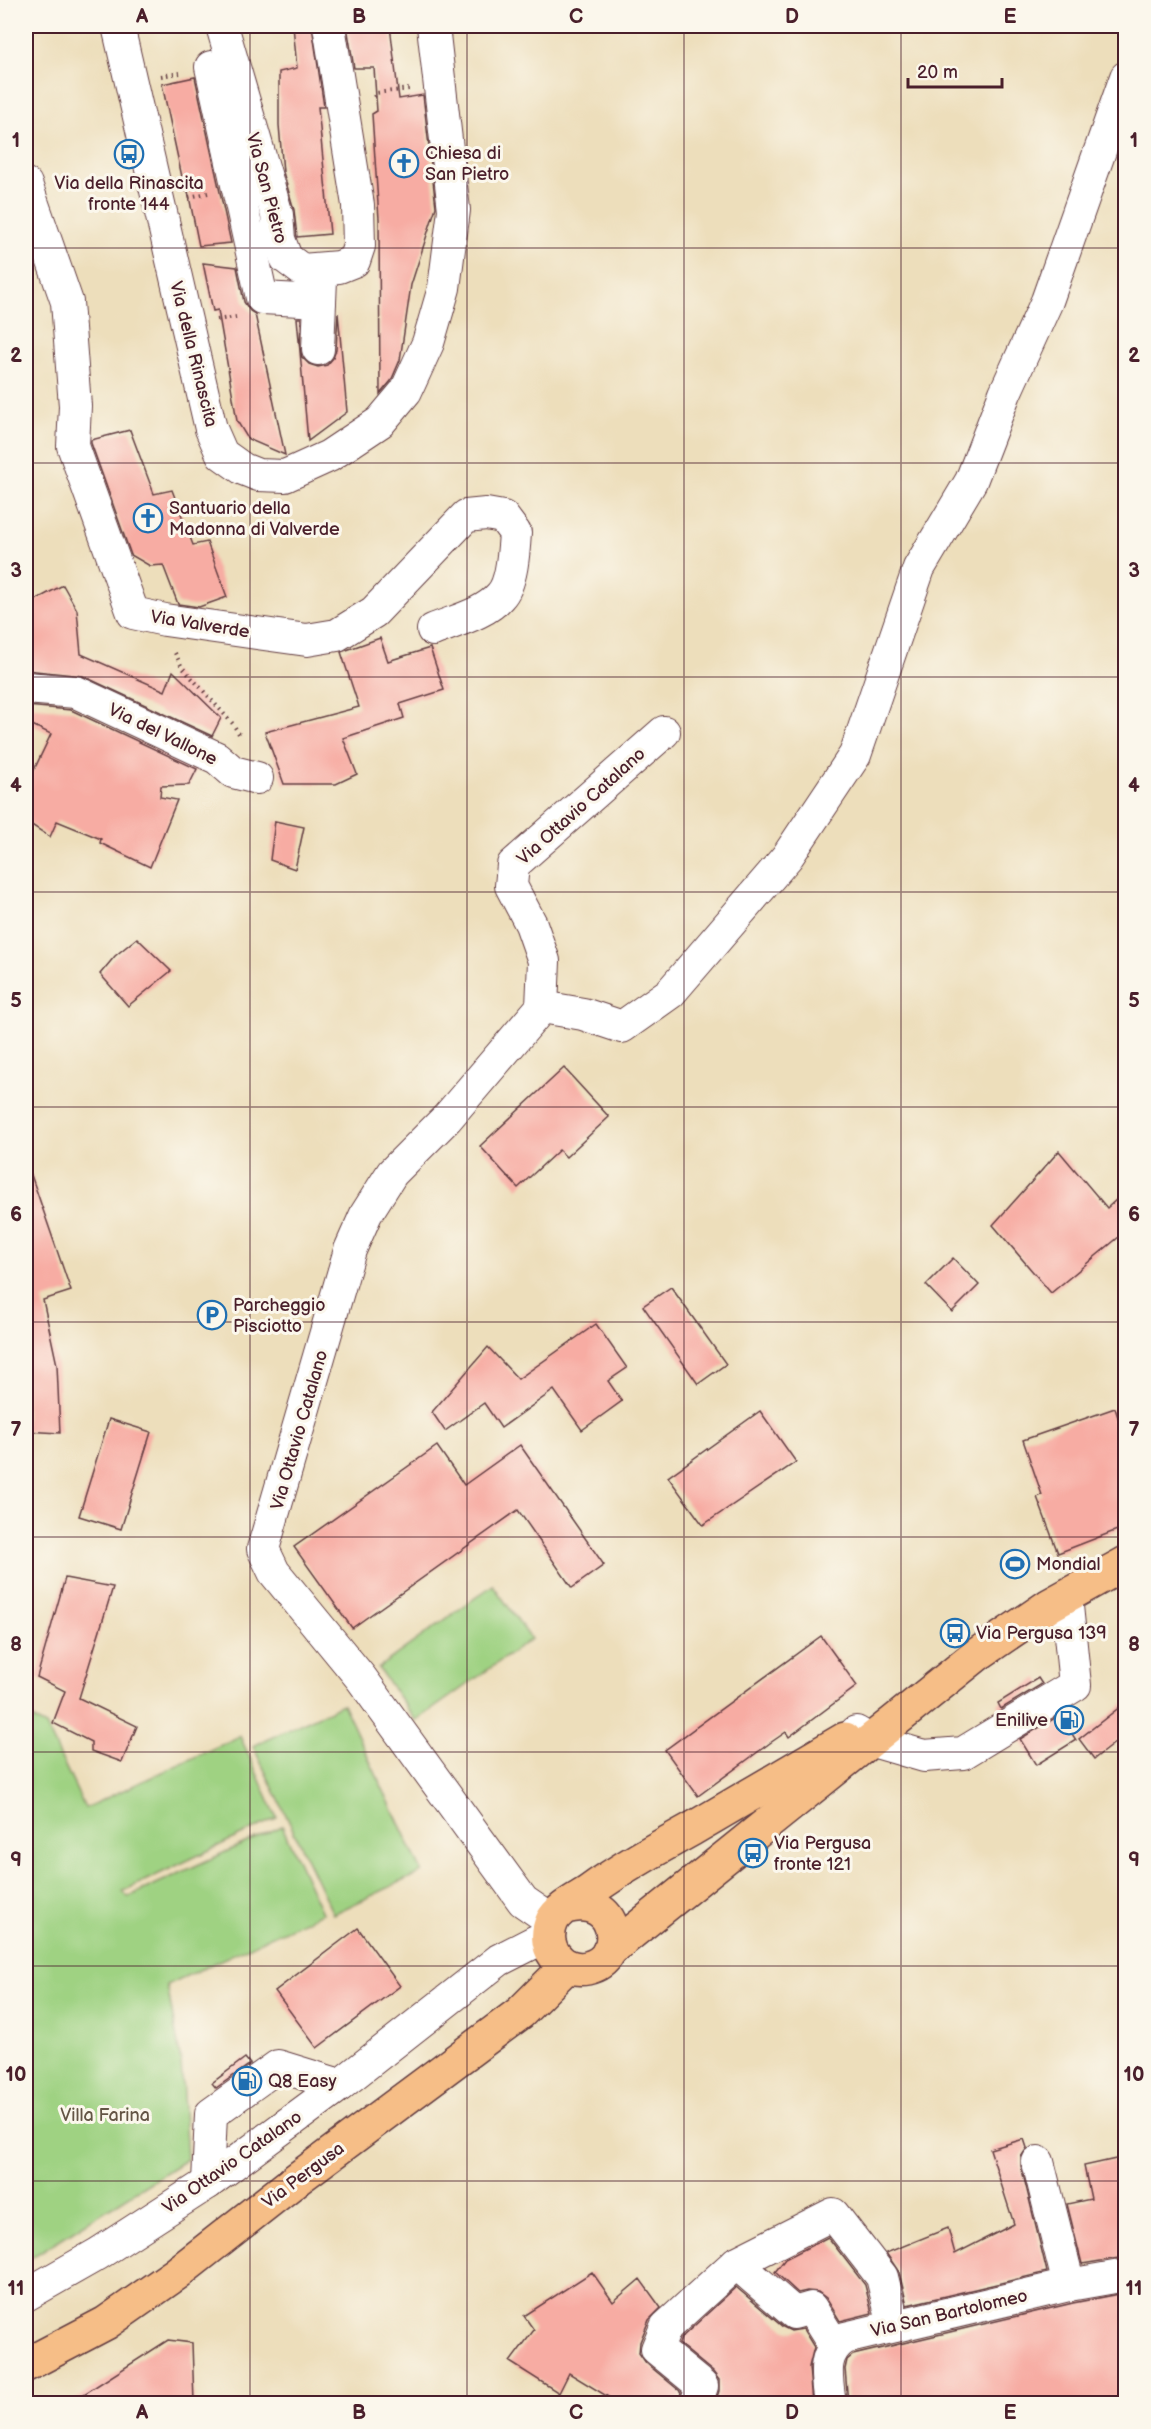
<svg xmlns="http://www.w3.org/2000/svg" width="1151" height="2429" viewBox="0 0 1151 2429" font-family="'Balsamiq Sans',sans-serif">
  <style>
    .green { fill: #9fd282; stroke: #747856; stroke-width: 1.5 }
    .building { fill: #f7aca3 }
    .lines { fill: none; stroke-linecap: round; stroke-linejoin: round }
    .minor-casing { stroke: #623c41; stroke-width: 34 }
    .major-casing { stroke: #623c41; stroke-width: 36 }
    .path { stroke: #623c41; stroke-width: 4; stroke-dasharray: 1.5 4.5; stroke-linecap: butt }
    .minor { stroke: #fff; stroke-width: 32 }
    .major { stroke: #f6be87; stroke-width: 33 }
    .grid { fill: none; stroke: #4a1f2b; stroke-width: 1.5; stroke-opacity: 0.55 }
    .labels { text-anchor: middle; stroke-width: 6; stroke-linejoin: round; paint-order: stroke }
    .poi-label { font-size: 18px; fill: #4a1f2b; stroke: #fbf7ec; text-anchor: start }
    .street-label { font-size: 18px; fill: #4a1f2b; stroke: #fbf7ec }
    .park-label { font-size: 18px; fill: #645545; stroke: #fbf7ec }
    .neatline { fill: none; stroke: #4a1f2b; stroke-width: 2 }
    .grid-label { font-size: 20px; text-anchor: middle; font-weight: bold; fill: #4a1f2b }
  </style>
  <rect width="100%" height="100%" fill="#fbf7ec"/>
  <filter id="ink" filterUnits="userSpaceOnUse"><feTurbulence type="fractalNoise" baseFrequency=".0167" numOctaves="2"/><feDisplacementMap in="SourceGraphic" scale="12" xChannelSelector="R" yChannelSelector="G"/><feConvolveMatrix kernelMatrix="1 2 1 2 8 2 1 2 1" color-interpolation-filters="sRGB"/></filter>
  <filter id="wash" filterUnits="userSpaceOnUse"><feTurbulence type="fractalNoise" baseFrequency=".008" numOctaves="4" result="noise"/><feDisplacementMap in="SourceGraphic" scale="24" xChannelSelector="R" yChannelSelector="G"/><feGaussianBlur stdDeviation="1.35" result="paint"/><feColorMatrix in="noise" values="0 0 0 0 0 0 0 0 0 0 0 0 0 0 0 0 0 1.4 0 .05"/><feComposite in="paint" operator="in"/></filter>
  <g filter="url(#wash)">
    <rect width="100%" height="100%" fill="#eddebb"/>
    <g class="green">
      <path d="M493 1585 531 1639 416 1721 378 1668Z"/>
      <path d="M343 1704 422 1872 333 1914 253 1746Z"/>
      <path d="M26 1716 46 1726 85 1808 240 1736 277 1818 123 1891 128 1897 282 1826 322 1913 167 1985 181 2062 187 2159 26 2261Z"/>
    </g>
    <g id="blocks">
      <g class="building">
        <path d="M293 26H312L324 107H318L330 234 297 237 294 210 283 172 279 125V72L297 68Z"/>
        <path d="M347 26H390L399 99 423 95 436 207 411 285 400 360 391 381 380 394 379 219 372 114 377 111 374 68H354Z"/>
        <path d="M195 77 231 243 199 246 188 191H185L162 84Z"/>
        <path d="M203 263 237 267 244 302 250 311 255 314 285 455 248 439 237 421 218 310 213 311Z"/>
        <path d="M338 313 347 412 308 441 297 318H301L300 348 302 357 309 364 318 367 327 365 333 358 336 350Z"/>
        <path d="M130 430 154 494 172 490 193 545 207 542 227 597 199 607 178 604 163 565 150 566 131 555 91 443V440Z"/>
        <path d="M63 585 77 610 81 654 165 691 173 671 221 718 212 736 83 676 26 670V605Z"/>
        <path d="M380 638 388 661 430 648 444 690 400 704 404 718 343 738 357 774 336 784H284L265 732 359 707 341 652Z"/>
        <path d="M26 706 71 710 197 769 189 785 161 786 160 797 177 800 150 867 100 843 101 839 57 821 50 837 30 824 26 813V774L33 772 51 734 26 722Z"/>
        <path d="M275 821 304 827 295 869 270 860Z"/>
        <path d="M137 938 171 971 128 1006 100 974 115 956Z"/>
        <path d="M564 1068 609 1117 566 1157 559 1150 518 1188 480 1146Z"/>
        <path d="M1059 1151 1107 1208 1125 1192V1232L1051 1293 993 1225Z"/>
        <path d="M26 1172H30L71 1291 43 1300 57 1365 60 1433 26 1431Z"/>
        <path d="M953 1258 979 1285 952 1312 926 1285Z"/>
        <path d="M671 1287 726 1364 698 1384 643 1306Z"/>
        <path d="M596 1324 627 1368 608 1381 622 1401 582 1430 554 1390 501 1428 484 1403 445 1431 432 1412 488 1347 518 1379Z"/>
        <path d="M1115 1408 1125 1439V1527L1058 1553 1037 1497 1042 1495 1023 1440Z"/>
        <path d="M760 1411 796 1462 703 1525 668 1477Z"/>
        <path d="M109 1419 151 1432 121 1529 79 1516Z"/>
        <path d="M520 1445 604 1565 572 1588 518 1510 352 1628 294 1547 437 1446 464 1485Z"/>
        <path d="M65 1578 113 1587 79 1698 137 1726 122 1762 91 1751V1742L53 1723 65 1691 37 1677Z"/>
        <path d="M821 1636 857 1686 789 1737 786 1732 770 1743 698 1796 665 1750Z"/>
        <path d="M1038 1678 1042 1684 1001 1709 998 1703Z"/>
        <path d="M1125 1703V1735L1094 1759 1079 1739Z"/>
        <path d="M1060 1715 1076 1740 1036 1765 1020 1739Z"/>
        <path d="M358 1928 400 1986 317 2048 275 1991Z"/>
        <path d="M245 2058 250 2064 216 2088 212 2083Z"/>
        <path d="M1024 2139 1027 2148 1021 2157V2166L1047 2272 907 2305 899 2272 886 2253 948 2228 955 2254 1014 2224 990 2149Z"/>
        <path d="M1125 2157V2257L1082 2264 1067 2204 1091 2199 1084 2166Z"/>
        <path d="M828 2237 865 2285 872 2313 840 2321 826 2298 818 2292 807 2291 798 2293 775 2272 785 2259Z"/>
        <path d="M592 2272 613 2302 640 2279 661 2308 649 2320 640 2342 639 2353 646 2363 681 2392 679 2403H618L569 2373 559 2393 510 2362 534 2330 524 2316Z"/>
        <path d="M736 2287 783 2327 791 2331 803 2329 814 2347 809 2367 812 2403H715L719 2391V2380L713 2372 679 2344 681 2338Z"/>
        <path d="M1125 2293V2403H848L845 2369 847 2360 853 2355 1073 2303Z"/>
        <path d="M168 2340 192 2343 194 2403H70Z"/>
      </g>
    </g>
  </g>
  <g filter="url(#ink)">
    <use href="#blocks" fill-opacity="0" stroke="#623c41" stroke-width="1.5"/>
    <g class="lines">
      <g class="minor-casing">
        <g id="minor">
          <path d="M118 26 211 429 222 454 243 469 258 475 285 476 329 456 380 422 406 391 428 343 444 288 454 210 433 26"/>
          <path d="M222 26 277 215 279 239 286 258 302 270 339 267 354 261 359 246 358 205 329 26"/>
          <path d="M211 67 262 298 320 301"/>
          <path d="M26 184 67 302 75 406 73 446 133 613 165 620 307 640 337 635 374 612 466 516 486 514 503 517 515 533C514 549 512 584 500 596 485 614 454 621 433 630"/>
          <path d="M318 349 321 279"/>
          <path d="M26 688 76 692 217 758 233 772 257 778"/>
          <path d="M542 1007 583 1014 622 1027 670 993 787 857 855 755 919 568 971 481 1005 393 1047 301 1126 77"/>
          <path d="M856 1732 869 1740 924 1756 963 1753 1075 1685 1066 1596"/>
          <path d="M552 1921 523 1901 361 1678 274 1572 263 1549 350 1250 366 1214 392 1173 447 1118 542 1007 544 961 531 924 511 886 513 865 664 732"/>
          <path d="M1038 2162 1069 2285"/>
          <path d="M208 2183 211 2114 278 2066 340 2085"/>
          <path d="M736 2263 794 2313 811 2308 834 2345"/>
          <path d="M26 2295 98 2254 208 2183 340 2085 499 1960 548 1935"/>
          <path d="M696 2404 702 2386 657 2349 666 2327 736 2263 833 2214 882 2277 894 2326"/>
          <path d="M830 2404C827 2378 820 2354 845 2338L1069 2285 1126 2275"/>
        </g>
      </g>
      <g class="major-casing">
        <g id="major">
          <path d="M566 1907C618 1892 629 1959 587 1968 577 1970 565 1967 558 1959 548 1950 546 1934 552 1921 558 1909 576 1900 587 1893 620 1869 656 1849 692 1829 743 1799 794 1769 845 1739"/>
          <path d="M609 1951 978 1654 1050 1605 1126 1563"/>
          <path d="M26 2365 106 2323 176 2274 297 2179 520 2013 567 1966"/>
        </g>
      </g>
      <g class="path">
        <path d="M161 76 180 73"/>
        <path d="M374 97 376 93 409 89"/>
        <path d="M189 197 208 193"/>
        <path d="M217 320 236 317"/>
        <path d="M175 653 182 667 233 724 239 734"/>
      </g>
      <use href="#minor" class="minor"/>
      <use href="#major" class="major"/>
    </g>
  </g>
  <path class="grid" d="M250 26V2404M467 26V2404M684 26V2404M901 26V2404M26 248H1126M26 463H1126M26 677H1126M26 892H1126M26 1107H1126M26 1322H1126M26 1537H1126M26 1752H1126M26 1966H1126M26 2181H1126"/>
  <defs>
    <g id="bus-ring" transform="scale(1.5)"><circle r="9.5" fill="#fbf7ec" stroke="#1f6fb2" stroke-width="1.5"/><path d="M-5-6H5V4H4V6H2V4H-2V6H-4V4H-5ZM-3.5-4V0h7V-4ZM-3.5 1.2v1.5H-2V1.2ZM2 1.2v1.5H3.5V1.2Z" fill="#1f6fb2"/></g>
    <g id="church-ring" transform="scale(1.5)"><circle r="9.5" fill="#fbf7ec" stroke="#1f6fb2" stroke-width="1.5"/><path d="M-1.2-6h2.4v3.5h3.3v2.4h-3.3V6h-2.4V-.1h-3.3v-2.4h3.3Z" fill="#1f6fb2"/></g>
    <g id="parking-ring" transform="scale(1.5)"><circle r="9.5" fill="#fbf7ec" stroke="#1f6fb2" stroke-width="1.5"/><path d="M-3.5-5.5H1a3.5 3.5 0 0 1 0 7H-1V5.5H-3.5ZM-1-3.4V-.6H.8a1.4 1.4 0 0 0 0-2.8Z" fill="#1f6fb2"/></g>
    <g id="stadium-ring" transform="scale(1.5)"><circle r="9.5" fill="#fbf7ec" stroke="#1f6fb2" stroke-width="1.5"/><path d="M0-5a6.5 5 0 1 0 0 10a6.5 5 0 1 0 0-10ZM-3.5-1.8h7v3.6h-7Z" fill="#1f6fb2"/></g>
    <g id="fuel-ring" transform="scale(1.5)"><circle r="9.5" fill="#fbf7ec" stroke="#1f6fb2" stroke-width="1.5"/><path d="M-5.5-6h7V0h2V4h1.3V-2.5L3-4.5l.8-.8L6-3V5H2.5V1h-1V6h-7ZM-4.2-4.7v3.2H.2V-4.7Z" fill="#1f6fb2"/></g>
  </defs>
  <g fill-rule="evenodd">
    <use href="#bus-ring" x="129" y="154"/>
    <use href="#church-ring" x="404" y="163"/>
    <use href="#church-ring" x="148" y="518"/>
    <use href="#parking-ring" x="212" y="1315"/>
    <use href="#stadium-ring" x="1015" y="1564"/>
    <use href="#bus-ring" x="955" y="1633"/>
    <use href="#fuel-ring" x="1069" y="1720"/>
    <use href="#bus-ring" x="753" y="1853"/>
    <use href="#fuel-ring" x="247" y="2081"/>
  </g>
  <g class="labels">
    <g class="poi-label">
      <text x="425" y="159">Chiesa di<tspan x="425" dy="21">San Pietro</tspan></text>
      <text x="129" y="189" text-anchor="middle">Via della Rinascita<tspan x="129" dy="21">fronte 144</tspan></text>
      <text x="169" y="514">Santuario della<tspan x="169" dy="21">Madonna di Valverde</tspan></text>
      <text x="233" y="1311">Parcheggio<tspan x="233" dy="21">Pisciotto</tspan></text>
      <text x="1036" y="1570">Mondial</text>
      <text x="976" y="1639">Via Pergusa 139</text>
      <text x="1048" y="1726" text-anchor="end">Enilive</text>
      <text x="774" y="1849">Via Pergusa<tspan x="774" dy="21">fronte 121</tspan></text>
      <text x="268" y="2087">Q8 Easy</text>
    </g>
    <g class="street-label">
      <text transform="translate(267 188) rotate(75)" y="6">Via San Pietro</text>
      <text transform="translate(194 354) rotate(76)" y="6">Via della Rinascita</text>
      <text transform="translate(200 624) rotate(9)" y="6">Via Valverde</text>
      <text transform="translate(163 734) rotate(26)" y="6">Via del Vallone</text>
      <text transform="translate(581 806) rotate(-42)" y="6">Via Ottavio Catalano</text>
      <text transform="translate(299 1430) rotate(-74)" y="6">Via Ottavio Catalano</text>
      <text transform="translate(232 2162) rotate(-35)" y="6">Via Ottavio Catalano</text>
      <text transform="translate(303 2175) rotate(-37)" y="6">Via Pergusa</text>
      <text transform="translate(949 2313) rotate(-13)" y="6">Via San Bartolomeo</text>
    </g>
    <g class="park-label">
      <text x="105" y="2121">Villa Farina</text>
    </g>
  </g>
  <rect width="1151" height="2429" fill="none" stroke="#fbf7ec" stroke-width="66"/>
  <path d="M908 78v9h94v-9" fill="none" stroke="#4a1f2b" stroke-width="3"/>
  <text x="917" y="78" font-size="18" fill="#4a1f2b" stroke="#fbf7ec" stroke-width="4.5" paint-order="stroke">20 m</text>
  <rect x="33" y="33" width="1085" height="2363" class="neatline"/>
  <g class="grid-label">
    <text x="142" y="23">A</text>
    <text x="359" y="23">B</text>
    <text x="576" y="23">C</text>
    <text x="792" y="23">D</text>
    <text x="1010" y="23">E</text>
    <text x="16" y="147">1</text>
    <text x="1134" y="147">1</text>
    <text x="16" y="362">2</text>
    <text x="1134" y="362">2</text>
    <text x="16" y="577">3</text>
    <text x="1134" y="577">3</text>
    <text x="16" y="792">4</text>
    <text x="1134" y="792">4</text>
    <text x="16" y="1007">5</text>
    <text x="1134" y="1007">5</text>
    <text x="16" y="1221">6</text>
    <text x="1134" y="1221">6</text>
    <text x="16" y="1436">7</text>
    <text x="1134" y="1436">7</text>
    <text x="16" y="1651">8</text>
    <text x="1134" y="1651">8</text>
    <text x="16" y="1866">9</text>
    <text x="1134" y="1866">9</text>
    <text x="16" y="2081">10</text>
    <text x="1134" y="2081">10</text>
    <text x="16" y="2295">11</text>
    <text x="1134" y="2295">11</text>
    <text x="142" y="2419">A</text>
    <text x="359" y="2419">B</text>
    <text x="576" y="2419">C</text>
    <text x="792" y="2419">D</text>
    <text x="1010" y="2419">E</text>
  </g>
</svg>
